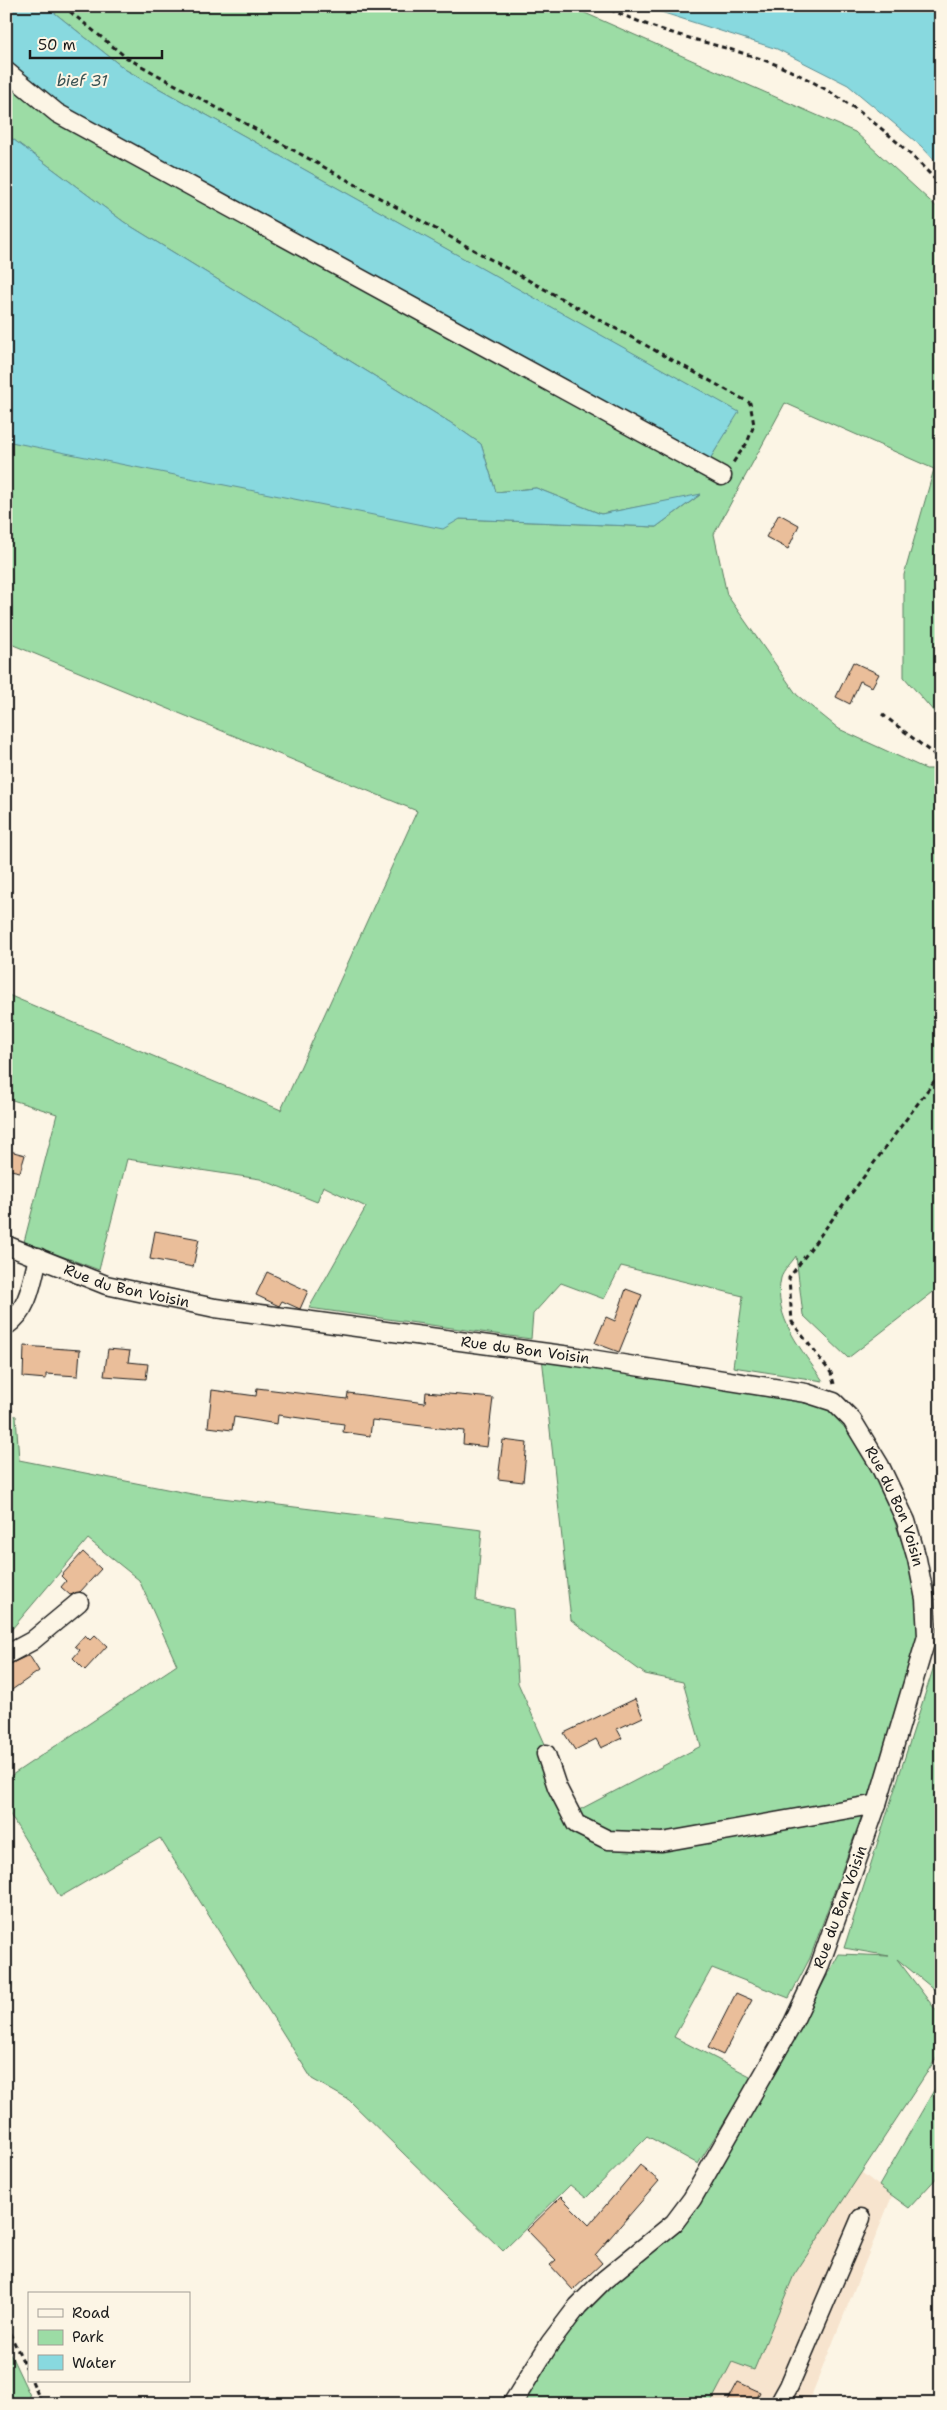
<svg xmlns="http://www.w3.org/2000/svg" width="947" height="2410" viewBox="0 0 947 2410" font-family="'Shantell Sans',sans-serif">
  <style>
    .built { fill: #f7e4ce }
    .green { fill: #9cdca5; stroke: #5c7c60 }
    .water { fill: #88d9df; stroke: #5d8d91 }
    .building { fill: #eabe9a; stroke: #1c1c1c }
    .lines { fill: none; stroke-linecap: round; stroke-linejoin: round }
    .minor-casing { stroke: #1c1c1c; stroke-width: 21 }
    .path { stroke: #1c1c1c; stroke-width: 3; stroke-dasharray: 5 4; stroke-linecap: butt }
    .minor { stroke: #fcf5e5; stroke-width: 18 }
    .labels { text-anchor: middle; stroke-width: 4; stroke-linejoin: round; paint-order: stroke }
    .street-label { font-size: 15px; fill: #1c1c1c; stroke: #fcf5e5 }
    .water-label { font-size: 16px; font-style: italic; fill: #3c5556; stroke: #fcf5e5 }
  </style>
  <rect width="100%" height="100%" fill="#fcf5e5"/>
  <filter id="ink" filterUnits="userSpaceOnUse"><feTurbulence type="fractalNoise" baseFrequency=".02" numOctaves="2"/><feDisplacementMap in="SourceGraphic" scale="10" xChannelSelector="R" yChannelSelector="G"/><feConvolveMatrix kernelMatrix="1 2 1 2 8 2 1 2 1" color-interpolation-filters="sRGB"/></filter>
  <g filter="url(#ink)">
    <path class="built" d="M861 2172 892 2196 808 2404H710L732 2362 754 2370 794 2275Z"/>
    <g class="green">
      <path d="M46 6H569L855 132 941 211V720L904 677V575L934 469 785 403 714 534 727 595 797 695 839 729 926 769H941V1286L848 1358 803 1315 796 1256C792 1262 783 1271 781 1278 772 1317 803 1351 823 1381L733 1367 743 1296 621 1266 604 1299 561 1283 533 1314 531 1339 309 1308 366 1207 323 1186 317 1202 260 1179 127 1159 99 1270 24 1242 57 1114 6 1098V994L281 1110 417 811 6 642V441L460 519 656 527 700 495 601 514 536 488 496 492 481 444 451 423 124 222 6 134V59L62 108 283 231 710 459 738 412 126 70Z"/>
      <path d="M542 1357 826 1407 840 1417 885 1494 918 1588 921 1647 905 1697 810 1958 789 1998 712 1968 674 2037 752 2077 698 2164 647 2136 586 2198 570 2185 503 2251 349 2100 312 2079 160 1838 60 1897 6 1808V1779L177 1665 139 1580 88 1539 6 1636V1414L16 1416 19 1460 197 1495 482 1530 476 1601 513 1609 518 1683 545 1744 540 1755 564 1820 579 1810 701 1746 683 1682 645 1674 571 1620Z"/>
      <path d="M934 1666 941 1670V1995L897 1959 941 2017V2051L794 2275 754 2370 732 2362 710 2404H521L569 2323 689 2217 771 2079 839 1954 889 1956 844 1948Z"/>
      <path d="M941 2078V2173L909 2208 879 2186Z"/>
      <path d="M6 2345 34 2404H6Z"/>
    </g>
    <g class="water">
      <path d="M6 6H46L126 70 739 412 710 459 283 231 62 108 6 59Z"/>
      <path d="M642 6H941V167L921 146 848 85 777 49Z"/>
      <path d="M6 134 124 222 451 423 481 444 496 492 536 488 601 514 701 494 656 527 460 519 443 529 6 441Z"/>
    </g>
    <g class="building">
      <path d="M779 514 799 525 788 549 766 537Z"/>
      <path d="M853 662 879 674 872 687 860 681 850 704 836 697Z"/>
      <path d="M6 1150 25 1155 20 1172 6 1169Z"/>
      <path d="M155 1231 199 1239 193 1267 150 1259Z"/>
      <path d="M267 1272 308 1291 300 1309 282 1301 279 1306 256 1295Z"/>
      <path d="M626 1289 642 1295 619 1352 595 1343 606 1317 615 1321Z"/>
      <path d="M24 1346 80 1350 78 1376 46 1374V1379L23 1377Z"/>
      <path d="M108 1349 130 1351 128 1362 148 1364 146 1379 104 1376Z"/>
      <path d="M257 1388 347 1399 348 1393 425 1403 426 1392 493 1398 487 1447 463 1444 464 1431 372 1420 370 1436 343 1432 344 1424 278 1415 277 1424 234 1417 232 1430 208 1427 212 1390 256 1396Z"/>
      <path d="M503 1440 527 1443 523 1482 498 1479Z"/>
      <path d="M83 1552 101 1569 80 1592 70 1595 61 1587 66 1581 61 1576Z"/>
      <path d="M85 1635 90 1640 95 1635 107 1646 85 1670 73 1658 80 1650 75 1646Z"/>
      <path d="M29 1655 39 1671 6 1694V1666Z"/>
      <path d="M635 1699 643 1717 617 1729 622 1738 601 1748 596 1739 575 1750 564 1733Z"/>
      <path d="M736 1993 752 2000 723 2055 708 2048Z"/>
      <path d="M640 2165 659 2181 595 2255 602 2263 573 2290 550 2265 556 2260 527 2230 561 2197 589 2225Z"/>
      <path d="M738 2382 760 2392 754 2404H726Z"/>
    </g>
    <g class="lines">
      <g class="minor-casing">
        <g id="minor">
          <path d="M6 71 57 113 722 476"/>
          <path id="s1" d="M6 1245 106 1285 215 1308 578 1357 806 1393 834 1402 852 1420 880 1466 906 1521 917 1559 925 1599 927 1636 877 1804 818 1970 793 2023 692 2199 674 2223 604 2280 578 2306 550 2343 512 2404"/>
          <path d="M6 1326C29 1310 32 1282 38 1257"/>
          <path d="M6 1655 32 1641 79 1602"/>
          <path d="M546 1754 557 1787 576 1824 608 1840 662 1842 877 1804"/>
          <path d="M779 2404 789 2386 861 2218"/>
        </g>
      </g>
      <g class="path">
        <path d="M63 6 127 58 750 403 754 425 747 443 732 464"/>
        <path d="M602 6C618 13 634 20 651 26 688 39 727 47 764 60 831 84 894 133 941 186"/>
        <path d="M882 714 941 760"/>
        <path d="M834 1384 831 1373 792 1322 789 1278 941 1072"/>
        <path d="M6 2325 29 2374"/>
        <path d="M32 2381 42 2404"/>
      </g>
      <use href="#minor" class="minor"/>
    </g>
  </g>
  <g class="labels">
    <g class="street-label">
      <text dy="5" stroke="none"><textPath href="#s1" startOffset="128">Rue du Bon Voisin</textPath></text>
      <text dy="5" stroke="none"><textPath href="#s1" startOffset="532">Rue du Bon Voisin</textPath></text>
      <text dy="5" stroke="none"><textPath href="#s1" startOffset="968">Rue du Bon Voisin</textPath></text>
      <text transform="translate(840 1907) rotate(-70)" y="5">Rue du Bon Voisin</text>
    </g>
    <g class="water-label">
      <text x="82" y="86">bief 31</text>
    </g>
  </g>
  <rect width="947" height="2410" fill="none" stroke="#fcf5e5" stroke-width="25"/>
  <rect x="12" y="12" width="922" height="2385" fill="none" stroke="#1c1c1c" stroke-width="2" filter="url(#ink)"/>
  <rect x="28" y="2292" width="162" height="90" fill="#fcf5e5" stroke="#a29e95"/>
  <rect x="38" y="2309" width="25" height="8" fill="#fcf5e5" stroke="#a29e95"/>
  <text x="72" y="2318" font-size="15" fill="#1c1c1c">Road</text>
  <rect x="38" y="2330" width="25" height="15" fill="#9cdca5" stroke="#a29e95"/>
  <text x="72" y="2342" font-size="15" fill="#1c1c1c">Park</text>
  <rect x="38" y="2355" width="25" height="15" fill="#88d9df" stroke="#a29e95"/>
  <text x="72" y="2368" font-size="15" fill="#1c1c1c">Water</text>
  <path d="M30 50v8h132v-8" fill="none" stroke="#1c1c1c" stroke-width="2.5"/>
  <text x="38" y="50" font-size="15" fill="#1c1c1c" stroke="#fcf5e5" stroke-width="4" paint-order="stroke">50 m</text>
</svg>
